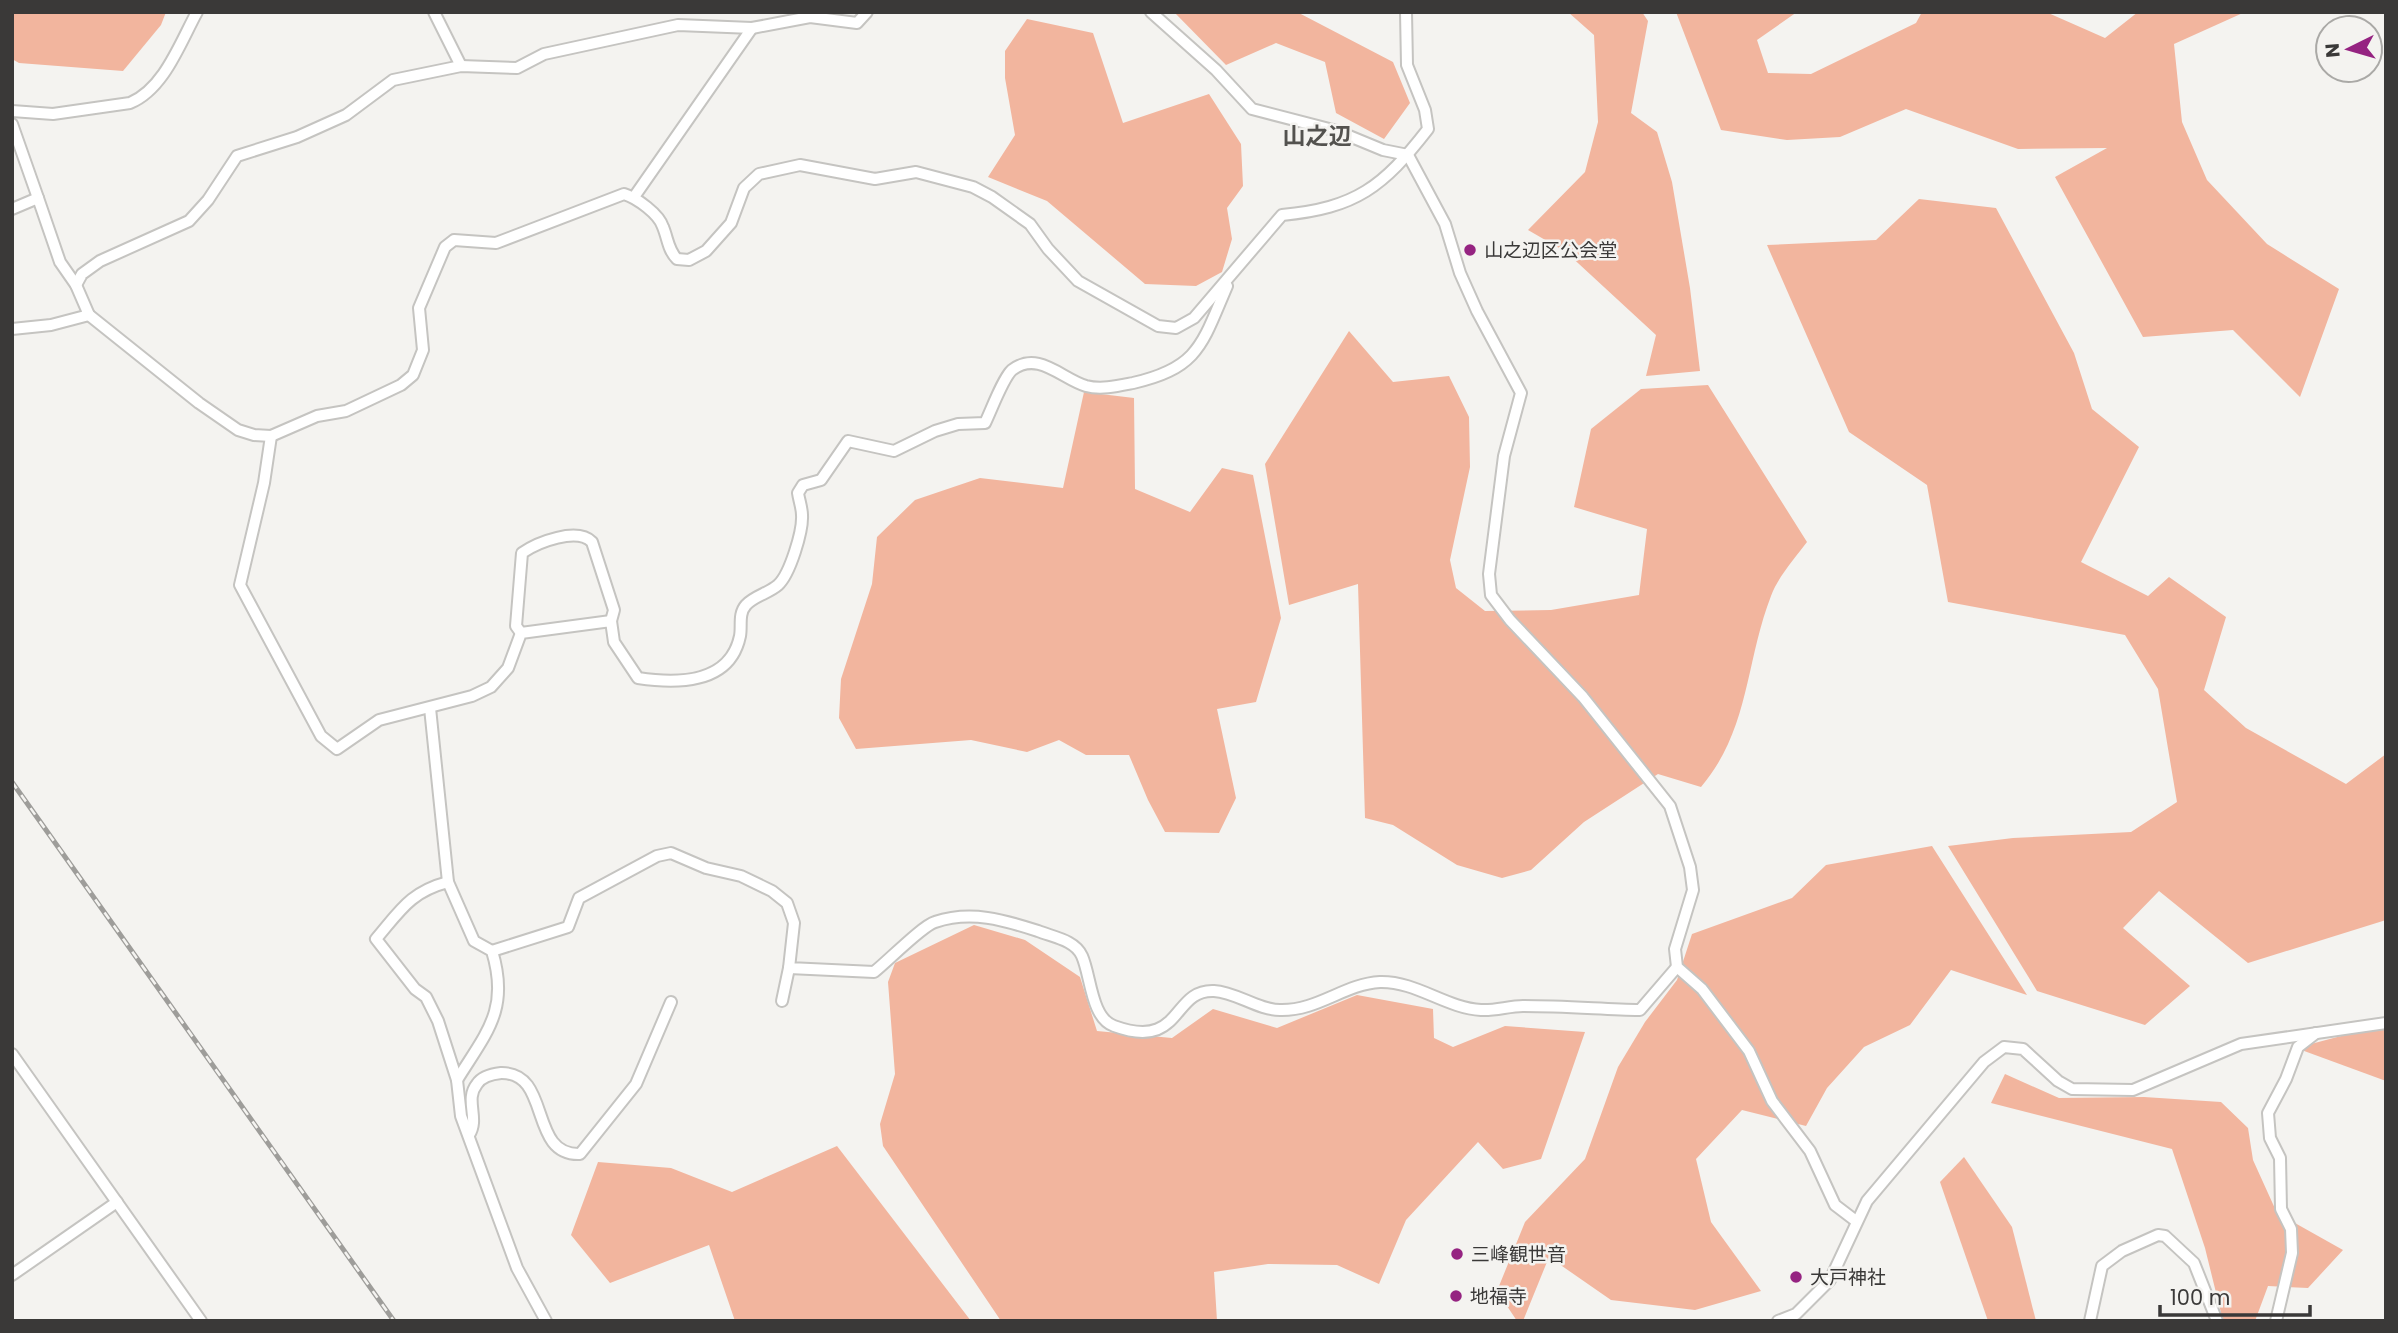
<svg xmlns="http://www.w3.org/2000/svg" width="2398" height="1333" viewBox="0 0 2398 1333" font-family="Poppins,'Noto Sans JP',sans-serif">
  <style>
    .green { fill: #f2b59e }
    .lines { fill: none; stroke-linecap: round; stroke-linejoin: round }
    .street-casing { stroke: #c5c4c1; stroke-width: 14 }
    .street { stroke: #fff; stroke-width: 10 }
    .rail-casing { stroke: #9e9d9a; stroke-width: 5 }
    .rail { stroke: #f4f3f0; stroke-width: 2.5; stroke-dasharray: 8; stroke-linecap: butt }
    .poi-dot { fill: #952381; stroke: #f4f3f0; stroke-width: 2.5 }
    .labels { text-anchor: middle; stroke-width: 5; stroke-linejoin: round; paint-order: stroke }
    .poi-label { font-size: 19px; fill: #3a3938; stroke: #f4f3f0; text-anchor: start }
    .quarter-label { font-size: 23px; font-weight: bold; fill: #53524f; stroke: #f4f3f0 }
  </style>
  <rect width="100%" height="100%" fill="#f4f3f0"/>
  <g class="green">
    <path d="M12 12H166L161 25 123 71 19 63 12 59Z"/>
    <path d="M1174 12H1297L1393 62 1410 103 1384 139 1336 113 1325 62 1276 43 1226 65Z"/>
    <path d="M1568 12H1642L1648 21 1631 113 1657 132 1672 182 1690 288 1700 371 1646 376 1656 335 1566 252 1528 230 1585 172 1598 122 1594 35Z"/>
    <path d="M1676 12H1797L1757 40 1768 73 1811 74 1916 23 1922 12H2046L2105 38 2138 12H2245L2174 44 2182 122 2207 180 2267 244 2339 289 2300 397 2233 330 2143 337 2055 177 2107 148 2018 149 1906 109 1840 137 1787 140 1721 130Z"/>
    <path d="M1027 19 1093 33 1123 123 1209 94 1241 144 1243 186 1227 208 1232 239 1222 272 1196 286 1145 284 1047 201 988 177 1015 135 1005 78V51Z"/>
    <path d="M1919 199 1996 208 2074 353 2092 409 2139 447 2081 562 2148 596 2169 577 2226 617 2204 690 2246 728 2346 784 2386 754V920L2248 963 2159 891 2123 928 2190 986 2145 1025 2037 991 1948 846 2013 838 2131 832 2177 802 2158 689 2125 635 1948 602 1927 485 1849 432 1767 245 1876 240Z"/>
    <path d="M1349 331 1393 382 1449 376 1469 417 1470 467 1450 560 1456 588 1485 611 1551 610 1639 595 1647 529 1574 507 1591 429 1641 389 1708 385 1807 542C1795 558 1778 577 1771 596 1745 663 1750 729 1701 787L1658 774 1584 822 1531 870 1502 878 1457 865 1393 825 1365 818 1358 584 1289 605 1265 464Z"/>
    <path d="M1084 392 1134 398 1135 489 1190 512 1222 468 1253 475 1281 618 1256 702 1217 709 1236 798 1219 833 1165 832 1148 800 1129 755H1086L1059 740 1027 752 971 740 856 749 839 718 841 679 872 584 877 537 915 500 980 478 1063 488Z"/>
    <path d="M1932 846 2027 995 1951 970 1910 1025 1864 1047 1827 1088 1806 1126 1742 1110 1696 1159 1711 1222 1761 1291 1695 1310 1611 1300 1549 1257 1523 1321H1517L1497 1291 1525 1222 1585 1159 1618 1067 1645 1022 1677 980 1692 934 1792 898 1826 865Z"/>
    <path d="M974 925 1025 940 1080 977 1097 1031 1172 1038 1213 1009 1277 1028 1357 995 1433 1009 1434 1038 1453 1047 1505 1026 1585 1032 1541 1159 1503 1169 1478 1142 1406 1220 1379 1284 1337 1265 1268 1264 1214 1272 1217 1321H1001L883 1146 880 1124 895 1074 888 982 895 963Z"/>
    <path d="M2386 1024V1081L2296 1048Z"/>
    <path d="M2005 1074 2059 1098 2144 1097 2221 1102 2248 1128 2253 1160 2277 1213 2343 1250 2308 1288 2268 1286 2255 1321H2223L2205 1248 2172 1149 1991 1103Z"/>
    <path d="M837 1146 971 1321H735L709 1245 610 1283 571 1235 598 1162 671 1168 732 1192Z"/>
    <path d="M1964 1157 2012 1227 2036 1321H1988L1940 1182Z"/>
  </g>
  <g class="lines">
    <g class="street-casing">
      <g id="street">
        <path d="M434 12 461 66"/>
        <path d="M1151 12 1216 70 1252 109 1337 131 1383 150 1408 155"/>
        <path d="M12 111 53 114 130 103C164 89 180 43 197 12"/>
        <path d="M12 124 38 198"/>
        <path d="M1408 155 1445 224 1460 273 1477 311 1521 393 1504 456 1489 574 1491 595 1510 620 1583 697 1670 806 1690 867 1693 890 1675 949 1677 967 1702 989 1749 1051 1772 1101 1810 1151 1835 1205 1856 1221"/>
        <path d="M634 197 752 28"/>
        <path d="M12 209 38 198 60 262 76 285 89 315 51 325 12 329"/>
        <path d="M76 285 82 274 100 261 189 221 208 200 237 156 297 137 346 115 393 80 461 66 517 68 544 54 678 25 752 28 810 17 857 23 867 12"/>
        <path d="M89 315 199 403 238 430 254 435 271 436 317 416 346 411 401 385 413 375 423 350 419 308 445 247 454 240 496 243 624 194C637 198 659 214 663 227 668 239 668 250 677 259L689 260 706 251 731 223 744 188 759 174 800 165 875 179 916 172 973 187 992 197 1030 224 1048 249 1078 281 1158 326 1176 328 1194 318 1282 215C1356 208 1383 187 1428 129L1425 110 1407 65 1406 12"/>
        <path d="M271 436 264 483 240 585 321 736 337 749 379 720 472 696 491 687 508 668 521 633 611 621 614 642 638 678C678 684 730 684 740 636 742 626 738 614 746 605 754 596 769 593 778 585 790 574 803 531 802 515 802 508 799 500 798 493L803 485 821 480 848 441 894 451 935 431 958 424 985 423C991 411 1003 378 1012 370 1038 350 1062 379 1086 386 1101 390 1118 386 1133 383 1199 368 1202 344 1227 286"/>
        <path d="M521 633 516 626 522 553C538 542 577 527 592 542L614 610 611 621"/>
        <path d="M430 708 448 882 474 941 492 951C510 1010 486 1033 457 1080"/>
        <path d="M448 882C410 892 400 911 376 939L415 989 426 997 438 1021 457 1080 461 1116 517 1268 546 1321"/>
        <path d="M492 951 568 927 579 898 657 856 671 853 706 868 741 876 772 891 787 903 794 923 789 968 874 972C888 961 922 926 935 922 971 910 1004 920 1038 931 1053 937 1075 940 1082 956 1091 976 1091 1018 1114 1026 1183 1051 1171 989 1214 991 1236 992 1258 1010 1280 1010 1318 1011 1344 984 1380 982 1416 981 1446 1008 1481 1010 1495 1011 1509 1006 1523 1006 1562 1006 1601 1009 1640 1010L1677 967"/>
        <path d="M782 1001 789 968"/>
        <path d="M12 1054 201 1321"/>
        <path d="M469 1135C480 1118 464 1100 477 1084 482 1076 492 1074 501 1073 552 1072 528 1156 580 1154L636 1084 671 1002"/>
        <path d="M12 1275 117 1202"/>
        <path d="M1778 1321 1796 1314 1830 1280 1867 1201 1984 1062 2004 1047 2023 1049 2058 1081 2072 1089 2133 1090 2241 1044 2386 1023"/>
        <path d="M2090 1321 2102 1266 2122 1251 2158 1235 2165 1236 2194 1263 2217 1321"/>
        <path d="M2276 1321 2292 1253 2291 1229 2281 1209 2280 1158 2270 1138 2268 1113 2286 1079 2298 1047 2316 1033"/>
      </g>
    </g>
    <use href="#street" class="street"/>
    <g class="rail-casing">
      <path id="rail" d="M12 782 394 1321"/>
    </g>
    <use href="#rail" class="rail"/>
  </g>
  <g class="poi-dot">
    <circle cx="1470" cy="250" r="7"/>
    <circle cx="1457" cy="1254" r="7"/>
    <circle cx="1796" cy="1277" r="7"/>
    <circle cx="1456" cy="1296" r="7"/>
  </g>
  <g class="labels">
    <g class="poi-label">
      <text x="1484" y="257">山之辺区公会堂</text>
      <text x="1471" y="1261">三峰観世音</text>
      <text x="1810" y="1284">大戸神社</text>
      <text x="1470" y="1303">地福寺</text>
    </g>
    <g class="quarter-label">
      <text x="1317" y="144">山之辺</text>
    </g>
  </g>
  <rect width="2398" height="1333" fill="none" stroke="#3a3938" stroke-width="28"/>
  <g transform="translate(2349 49) rotate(265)"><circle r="33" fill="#f4f3f0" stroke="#aaa9a6" stroke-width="2"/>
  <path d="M0-5L12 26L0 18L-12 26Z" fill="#952381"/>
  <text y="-10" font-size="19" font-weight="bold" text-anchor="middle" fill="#3a3938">N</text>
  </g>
  <path d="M2160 1305v10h150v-10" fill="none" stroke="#3a3938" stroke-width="3.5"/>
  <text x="2170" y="1305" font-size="21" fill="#3a3938" stroke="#f4f3f0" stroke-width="5" paint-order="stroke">100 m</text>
</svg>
